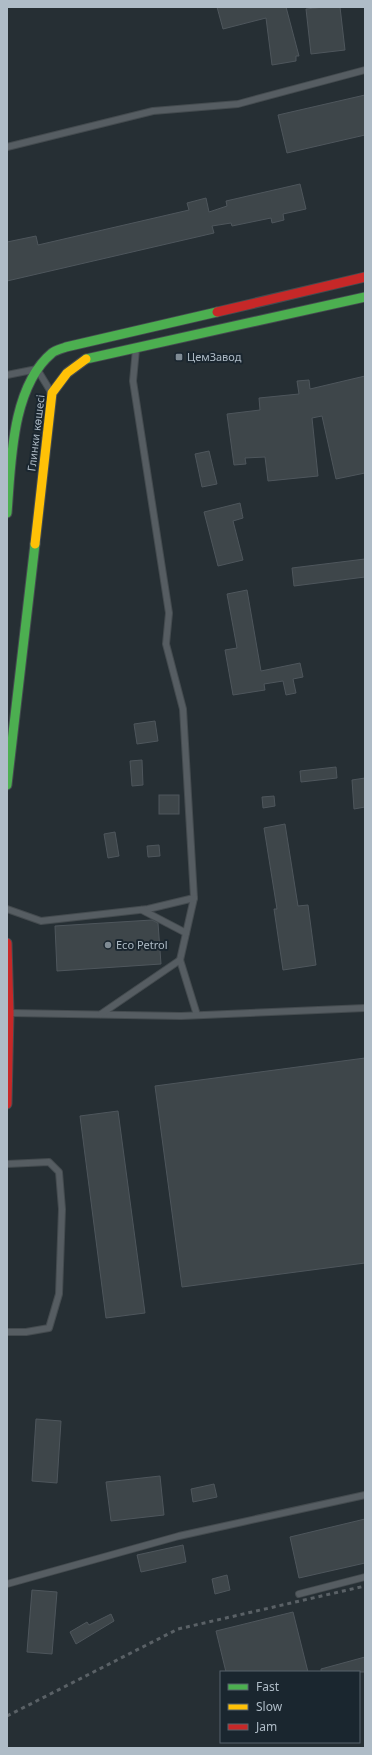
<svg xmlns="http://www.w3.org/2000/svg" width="372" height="1755" viewBox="0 0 372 1755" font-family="'Noto Sans',sans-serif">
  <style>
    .building { fill: #3e464a; stroke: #4e565c }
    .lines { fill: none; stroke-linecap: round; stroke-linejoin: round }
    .lane-casing { stroke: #444b4f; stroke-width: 8 }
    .fast-casing { stroke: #444b4f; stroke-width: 11 }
    .slow-casing { stroke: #444b4f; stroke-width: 11 }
    .jam-casing { stroke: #444b4f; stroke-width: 11 }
    .lane { stroke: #565d62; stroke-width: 6 }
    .fast { stroke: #4caf50; stroke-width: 9 }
    .slow { stroke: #ffc107; stroke-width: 9 }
    .jam { stroke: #c62828; stroke-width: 9 }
    .rail { stroke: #5a6166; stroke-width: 3; stroke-dasharray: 4 4; stroke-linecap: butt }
    .poi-dot { fill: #7f8b94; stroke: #1a262f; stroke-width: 1.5 }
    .labels { text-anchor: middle; stroke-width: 4; stroke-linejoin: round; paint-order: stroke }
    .poi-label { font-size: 11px; fill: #afbcc7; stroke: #1a262f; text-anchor: start }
    .street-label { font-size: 11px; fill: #afbcc7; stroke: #1a262f }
  </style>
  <rect width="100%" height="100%" fill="#262f34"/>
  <g class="building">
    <path d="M217 7H286L299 56H296V61L272 65 266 18 223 29Z"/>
    <path d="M324 7H340L345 50 311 54 306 9Z"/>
    <path d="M365 95V135L287 153 278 115Z"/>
    <path d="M300 184 306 209 283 214 284 220 272 223 271 218 232 226 231 223 212 226 214 233 7 281V242L36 236 38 245 189 210 187 203 206 198 209 212 227 206 226 201Z"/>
    <path d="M365 376V473L336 479 322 416 312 418 318 476 268 481 265 457 245 458 246 464 234 465 227 414 260 410 259 398 299 394 297 381 309 380 310 389Z"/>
    <path d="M209 451 217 484 202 487 195 454Z"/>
    <path d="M240 503 243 518 233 521 243 560 218 566 204 512Z"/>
    <path d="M365 559V577L294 586 292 568Z"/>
    <path d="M247 590 261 671 300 663 303 677 293 679 296 693 286 695 283 681 264 684 265 690 233 695 225 650 237 648 227 594Z"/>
    <path d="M155 721 158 741 137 744 134 724Z"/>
    <path d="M142 760 143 785 132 786 130 761Z"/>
    <path d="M336 767 337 778 301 782 300 771Z"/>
    <path d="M365 778V807L354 809 352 780Z"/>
    <rect x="159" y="795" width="20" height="19"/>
    <path d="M274 796 275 806 263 808 262 797Z"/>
    <path d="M285 824 298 906 308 905 316 965 283 970 274 909H277L264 828Z"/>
    <path d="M115 832 119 856 108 858 104 834Z"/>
    <path d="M159 845 160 856 148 857 147 846Z"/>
    <path d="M152 920 158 923 161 964 57 971 55 926Z"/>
    <path d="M365 1058V1263L182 1287 155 1086Z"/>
    <path d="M118 1111 145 1313 106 1318 80 1116Z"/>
    <path d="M36 1419 61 1421 57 1483 32 1481Z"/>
    <path d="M160 1476 164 1515 111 1521 106 1482Z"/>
    <path d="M214 1484 217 1497 193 1502 191 1489Z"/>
    <path d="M365 1519V1563L299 1578 290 1537Z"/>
    <path d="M183 1545 186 1562 141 1572 137 1555Z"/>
    <path d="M227 1575 230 1590 215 1594 212 1579Z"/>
    <path d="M32 1590 57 1592 52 1654 27 1652Z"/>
    <path d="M293 1612 308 1672H226L216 1631Z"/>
    <path d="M111 1614 114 1621 76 1644 70 1632 87 1622 89 1625Z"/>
    <path d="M365 1657V1672H321V1669Z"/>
  </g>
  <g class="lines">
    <g class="lane-casing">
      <g id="lane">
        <path d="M7 147 153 111 238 104 365 70"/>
        <path d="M136 349 133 381 169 613 166 644 183 709 194 898 180 960 197 1015"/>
        <path d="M7 375 37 369 51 392"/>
        <path d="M7 909 41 921 148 909 194 898"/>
        <path d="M142 910 186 933"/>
        <path d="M11 1013 181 1016 365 1008"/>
        <path d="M101 1014 180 960"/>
        <path d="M7 1164 49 1162 59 1172 62 1209 59 1294 49 1328 26 1332H7"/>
        <path d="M7 1584 179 1536 365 1495"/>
        <path d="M299 1594 365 1577"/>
      </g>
    </g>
    <g class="fast-casing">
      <g id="fast">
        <path d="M86 359 365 297"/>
        <path d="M7 513C11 465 11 387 52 353 56 350 61 349 66 347L217 312"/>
        <path d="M7 785 35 544"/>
      </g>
    </g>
    <g class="slow-casing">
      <path id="slow" d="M35 544 52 393 67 373 86 359"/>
    </g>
    <g class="jam-casing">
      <g id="jam">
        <path d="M217 312 365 277"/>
        <path d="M7 943 9 1013 7 1104"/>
      </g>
    </g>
    <use href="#lane" class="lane"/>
    <use href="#fast" class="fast"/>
    <use href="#slow" class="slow"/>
    <use href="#jam" class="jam"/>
    <path class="rail" d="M7 1716 178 1629 365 1586"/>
  </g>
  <g class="poi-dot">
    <rect x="175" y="353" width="8" height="8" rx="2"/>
    <circle cx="108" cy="945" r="4"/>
  </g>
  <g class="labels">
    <g class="poi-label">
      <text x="187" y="361">ЦемЗавод</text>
      <text x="116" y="949">Eco Petrol</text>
    </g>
    <g class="street-label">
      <text transform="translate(36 433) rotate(-83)" y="4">Глинки көшесі</text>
    </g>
  </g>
  <rect width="372" height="1755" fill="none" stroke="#afbcc7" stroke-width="16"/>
  <rect x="220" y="1671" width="140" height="72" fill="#1a262f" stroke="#56626c"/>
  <rect x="228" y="1684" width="20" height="6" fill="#4caf50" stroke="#56626c"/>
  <text x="256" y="1691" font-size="12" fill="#afbcc7">Fast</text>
  <rect x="228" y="1704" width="20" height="6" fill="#ffc107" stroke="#56626c"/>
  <text x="256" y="1711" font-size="12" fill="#afbcc7">Slow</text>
  <rect x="228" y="1724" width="20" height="6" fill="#c62828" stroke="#56626c"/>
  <text x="256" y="1731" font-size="12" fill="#afbcc7">Jam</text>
</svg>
